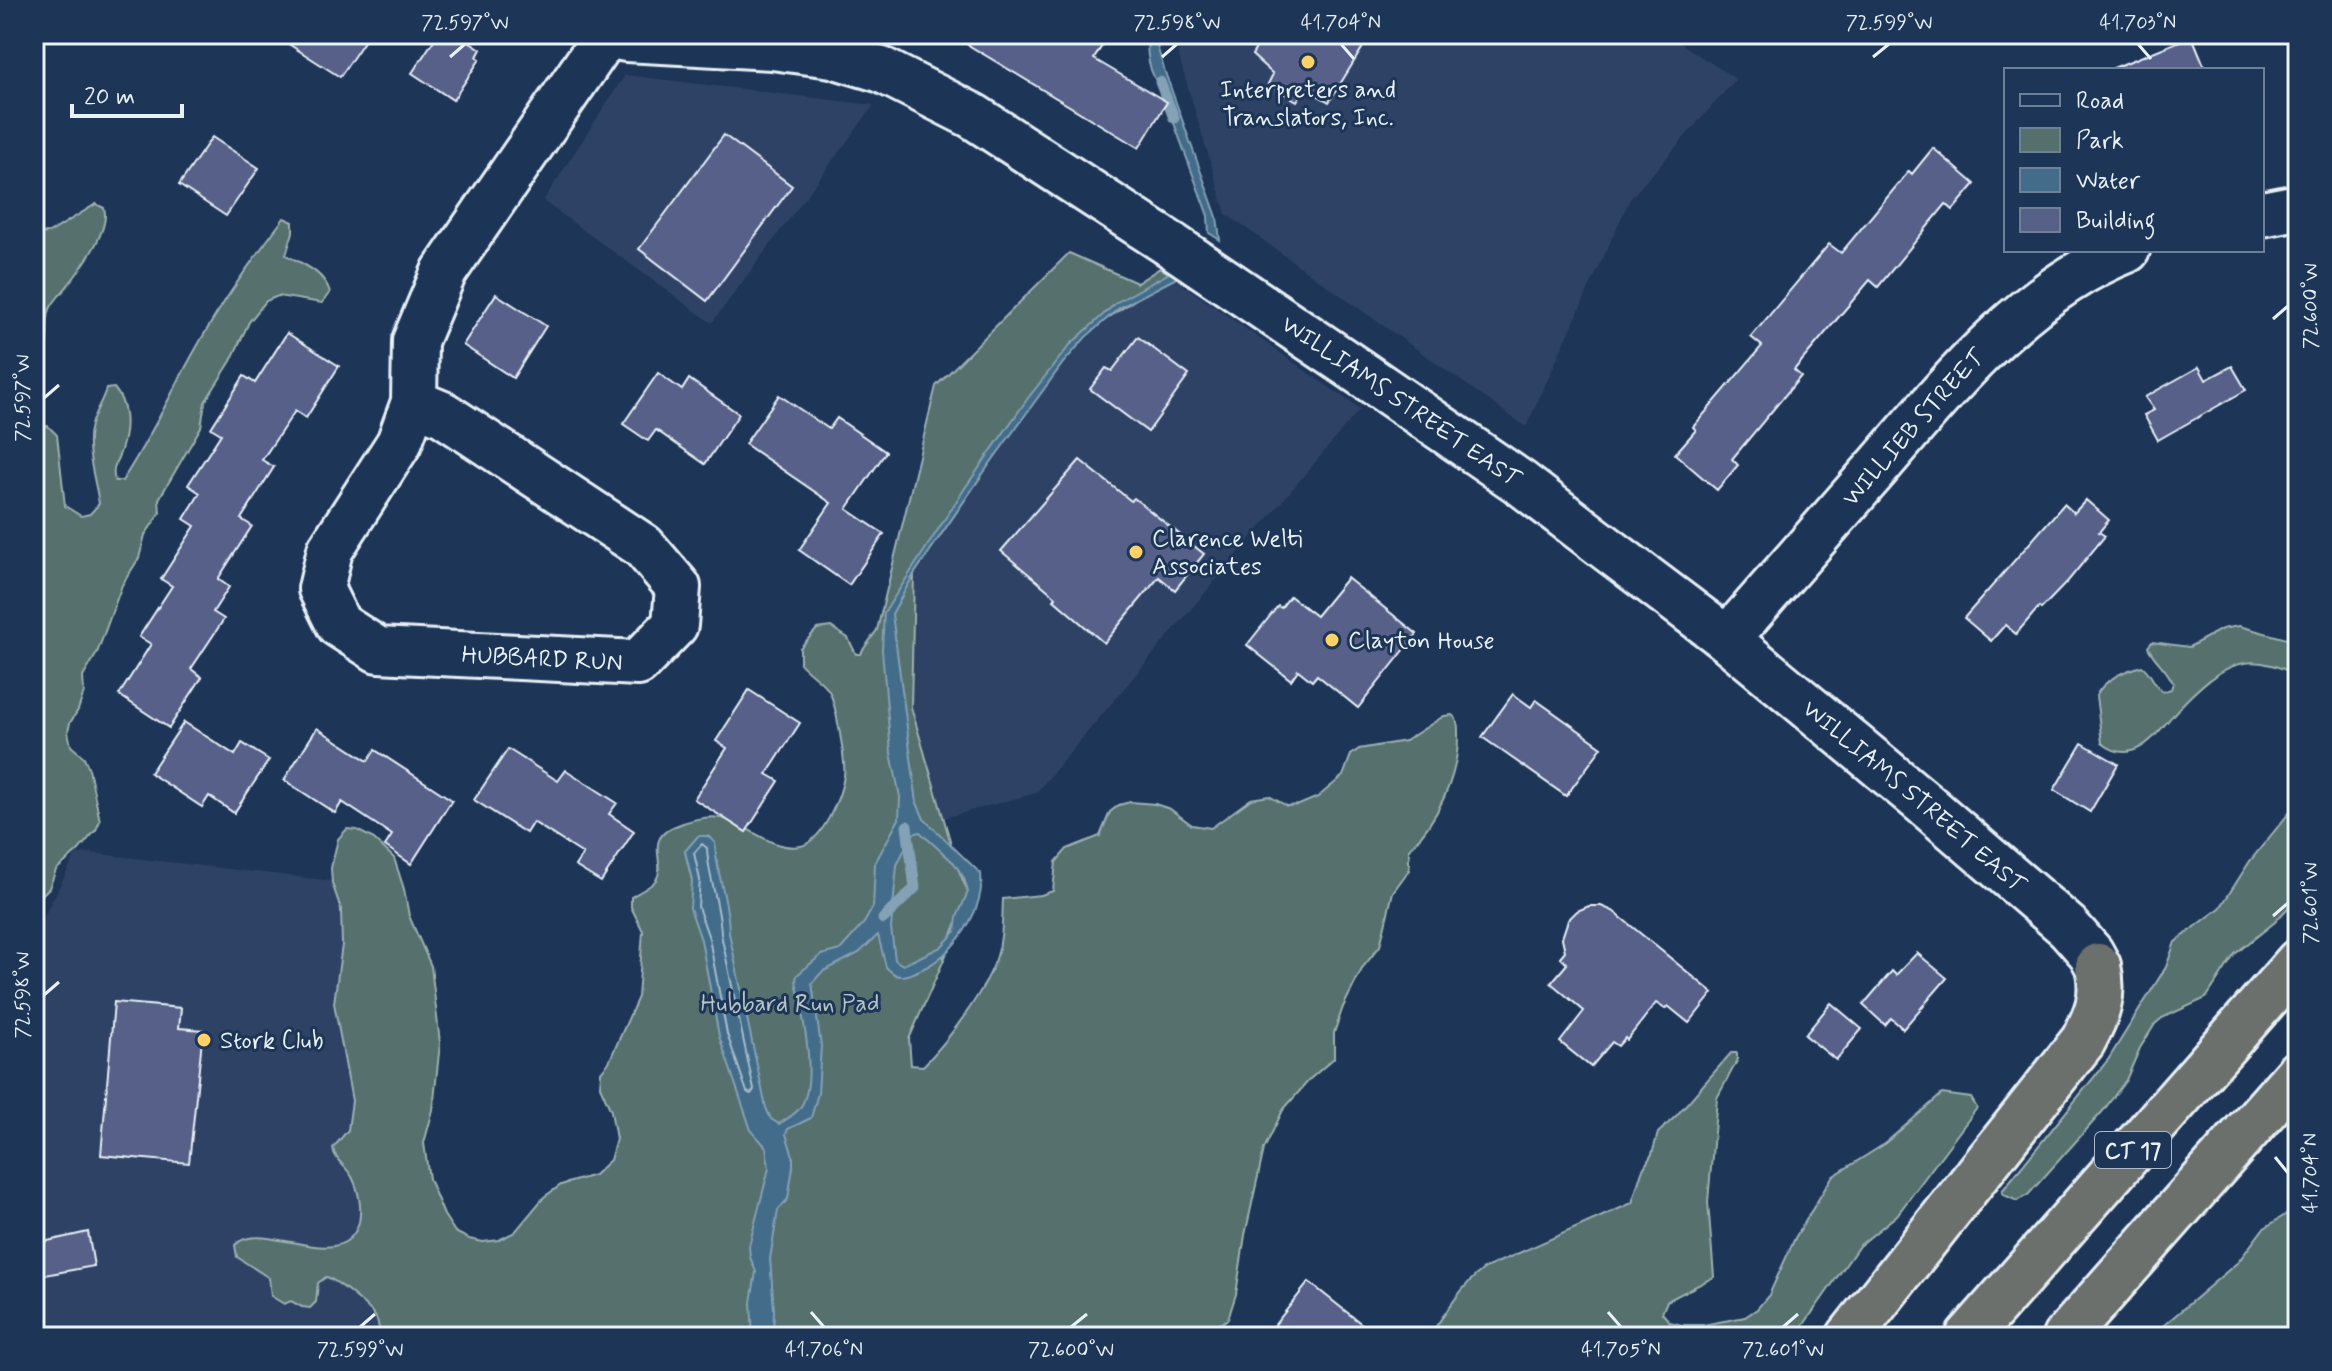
<svg xmlns="http://www.w3.org/2000/svg" width="2332" height="1371" viewBox="0 0 2332 1371" font-family="Mynerve,sans-serif">
  <style>
    .built { fill: #2e4266 }
    .green { fill: #556f6d; stroke: #9eb0b2; stroke-width: 2; fill-rule: evenodd }
    .water { fill: #426c89; stroke: #84a1b5; stroke-width: 2; fill-rule: evenodd }
    .lines { fill: none; stroke-linecap: round; stroke-linejoin: round }
    .shore { stroke: #a6bccc; stroke-width: 2 }
    .stream { stroke: #84a1b5; stroke-width: 11 }
    .building { fill: #576188; stroke: #e8f1f8; stroke-width: 2 }
    .minor-casing { stroke: #e8f1f8; stroke-width: 50 }
    .highway-casing { stroke: #e8f1f8; stroke-width: 50 }
    .minor { stroke: #1d3557; stroke-width: 44 }
    .highway { stroke: #6c706d; stroke-width: 44 }
    .ticks { fill: none; stroke: #e8f1f8; stroke-width: 3 }
    .poi-dot { fill: #ffd166; stroke: #1d3557; stroke-width: 3 }
    .labels { text-anchor: middle; stroke-width: 6; stroke-linejoin: round; paint-order: stroke }
    .shield { fill: #1d3557; stroke: #abb9c8; stroke-width: 2 }
    .shield-label { font-size: 22px; font-weight: bold; fill: #e8f1f8 }
    .poi-label { font-size: 24px; fill: #e8f1f8; stroke: #1d3557; text-anchor: start }
    .street-label { font-size: 24px; fill: #e8f1f8; stroke: #1d3557 }
    .park-label { font-size: 24px; fill: #b5c4c7; stroke: #1d3557 }
    .neatline { fill: none; stroke: #e8f1f8; stroke-width: 3 }
    .ticks-label { font-size: 20px; text-anchor: middle; fill: #e8f1f8 }
  </style>
  <rect width="100%" height="100%" fill="#1d3557"/>
  <filter id="ink" filterUnits="userSpaceOnUse"><feTurbulence type="fractalNoise" baseFrequency=".0125" numOctaves="2"/><feDisplacementMap in="SourceGraphic" scale="16" xChannelSelector="R" yChannelSelector="G"/><feConvolveMatrix kernelMatrix="1 2 1 2 8 2 1 2 1" color-interpolation-filters="sRGB"/></filter>
  <g filter="url(#ink)">
    <g class="built">
      <path d="M1172 34H1666L1736 79 1630 199 1526 427 1226 214Z"/>
      <path d="M625 75 874 105 712 323 543 201Z"/>
      <path d="M1175 279 1360 409 1036 793 944 818 911 707 914 574 1034 400 1062 363 1109 317 1143 294Z"/>
      <path d="M91 853 367 885 390 1337H34V936L76 854Z"/>
    </g>
    <g class="green">
      <path d="M96 204 104 208C111 230 79 272 65 289 60 295 53 302 50 309 43 326 55 350 34 359V234L49 233Z"/>
      <path d="M284 218 293 222V232L286 255C304 265 323 271 330 292L322 303 278 296 266 301 249 322 231 361 205 402 201 427 159 499 160 513 145 535 139 558 122 585 97 653 83 677 84 692 78 710 70 723 68 732 71 746 84 757 89 769 100 821 96 830 78 851 56 870 49 888 34 903V517C38 487 31 456 42 427L48 426 57 435 65 506 81 516 90 514 99 504C96 481 84 448 91 425 94 413 102 402 106 389L114 388C128 404 128 429 121 450 117 462 111 468 115 481H122C149 440 170 395 194 352 220 305 251 261 284 218Z"/>
      <path d="M1069 253 1137 283 1160 268 1171 275 1073 342 914 574 911 707 959 871 968 892 944 956 946 955 909 1039 911 1065 923 1066C948 1041 986 990 997 956 1003 937 1002 918 1003 899L1041 895 1053 891 1056 862 1067 849 1100 836 1110 812 1119 805 1130 802 1155 804 1170 809 1192 825 1211 828 1251 799 1269 796 1287 806 1299 805 1318 797 1343 776 1351 755 1359 749 1405 741 1444 716 1452 715C1459 720 1458 728 1458 737 1458 776 1437 822 1409 849V870L1393 892 1380 946 1363 967 1343 1007 1334 1033V1058L1310 1079 1283 1110 1264 1149 1245 1235 1236 1294 1228 1319 1198 1337H380C379 1331 379 1323 376 1318 371 1308 335 1279 326 1277L318 1283 316 1302 310 1308 302 1307 291 1301 284 1304 271 1296 269 1278 237 1257 235 1245C261 1217 344 1278 359 1222 362 1209 359 1191 353 1179 348 1167 335 1162 333 1148L348 1130 352 1101 334 1003 342 945 341 909 332 883 331 868 338 839 347 829 357 830 374 839 394 858 404 889 409 916 431 966 440 1043 433 1110 424 1143 429 1179 444 1215 455 1232 469 1239 483 1242 499 1240 515 1232 544 1197 561 1185 594 1175 610 1160 616 1139 611 1111 600 1086 601 1072 609 1062 638 997 643 931 631 907V897C639 892 651 887 656 880 667 862 644 841 673 827 686 821 707 815 721 818 747 823 772 852 801 846 823 841 841 796 844 776 846 761 836 706 830 693 827 684 807 672 800 663V648L817 629 831 627 848 638 856 654H860L877 630 936 386ZM715 843 716 864 722 889 692 894V880L685 851Z"/>
      <path d="M2239 626 2298 642V675C2282 668 2263 660 2245 663 2220 666 2196 690 2179 708 2159 730 2136 770 2102 743L2096 696C2104 679 2126 670 2142 666 2152 673 2153 685 2163 692L2171 689 2173 683C2167 669 2154 660 2148 647L2152 642 2189 647 2222 629Z"/>
      <path d="M2298 802V897L2275 922 2235 954 2206 998 2162 1018 2155 1024 2140 1048 2126 1080 2103 1111 2028 1195 2017 1201 2004 1195 2002 1191 2108 1060 2166 967 2175 942 2220 908 2250 861Z"/>
      <path d="M1731 1053H1737V1061L1717 1098 1708 1202 1714 1277 1667 1301 1662 1313 1670 1322 1682 1325H1703L1745 1317 1757 1309 1769 1295 1795 1238 1832 1177 1883 1145 1942 1094 1971 1098 1977 1108 1897 1215 1859 1246 1795 1337H1428C1447 1313 1460 1286 1485 1268L1632 1203 1642 1171 1652 1154 1658 1133 1677 1115Z"/>
      <path d="M2298 1201V1337H2150L2238 1262 2263 1229 2290 1212Z"/>
    </g>
    <g class="water">
      <path d="M1148 34H1158L1157 46 1165 72 1217 217 1220 240 1209 233 1208 216 1170 112 1171 98C1151 83 1145 58 1148 34Z"/>
      <path d="M1173 271 1180 276 1119 308 1086 337 1063 363 986 469 914 574 892 614 917 803 924 819 981 874C985 910 953 957 920 970 913 973 904 978 896 975 892 973 889 970 886 967L878 935 859 953 822 972 812 983 821 1046 818 1093 811 1118 788 1129 786 1134 793 1156V1167L788 1199 778 1210 770 1259 774 1310 773 1337H753L751 1302 756 1272 750 1257 749 1246 769 1168 766 1147 751 1130 719 1036 701 940 690 908 692 880 685 851 698 836H708L715 843C716 874 729 902 729 933L766 1108 771 1119 779 1124C785 1120 794 1115 799 1109 820 1084 801 1010 796 980L797 975 821 955 840 950 864 923 873 907 875 863 899 819 900 797 891 753 882 650 884 613 965 488 1028 398 1070 345 1117 302ZM920 832 954 863 964 878 968 892 957 917 955 932 941 947 903 965 895 960 891 928 897 865 912 834Z"/>
    </g>
    <g class="lines">
      <path class="shore" d="M702 844 707 848C708 877 720 904 721 934L754 1090 751 1094 747 1092 727 1034 709 938 698 907 700 880 694 853Z"/>
      <g class="stream">
        <path d="M1160 82 1174 118"/>
        <path d="M883 919 915 888 907 826"/>
      </g>
    </g>
    <g class="building">
      <path d="M273 34H369L340 77Z"/>
      <path d="M438 34H458L481 49 477 57 480 59 453 100 412 73Z"/>
      <path d="M950 34H1109L1094 59 1167 102 1139 148Z"/>
      <path d="M1264 34H1371L1329 102 1305 88 1297 101 1268 84 1273 74 1252 55Z"/>
      <path d="M2192 36 2206 70H2111V69Z"/>
      <path d="M724 135 792 186 707 301 639 249Z"/>
      <path d="M212 137 259 168 226 216 179 185Z"/>
      <path d="M1933 148 1975 184 1953 210 1946 204 1878 287 1870 280 1794 370 1801 376 1732 459 1738 465 1717 490 1675 454 1696 430 1693 427 1762 346 1751 337 1829 244 1841 253 1909 171 1912 174Z"/>
      <path d="M496 294 546 326 513 378 463 345Z"/>
      <path d="M287 333 339 366 306 418 295 411 262 460 274 467 241 519 252 526 218 579 229 587 213 612 224 619 191 669 202 677 169 728 119 695 151 644 139 637 172 586 161 579 195 526 184 519 200 493 188 485 221 434 211 428 244 376 255 383Z"/>
      <path d="M1138 337 1189 375 1148 432 1090 389 1106 368 1112 371Z"/>
      <path d="M2232 366 2246 390 2158 440 2144 415 2154 410 2145 397 2199 367 2206 380Z"/>
      <path d="M658 373 682 390 689 379 739 414 705 464 656 430 648 441 623 424Z"/>
      <path d="M779 395 829 429 837 418 886 452 847 509 884 534 849 585 799 550 831 503 745 444Z"/>
      <path d="M1080 460 1131 501 1134 498 1204 554 1175 590 1159 577 1104 643 1054 600 1056 597 1001 551Z"/>
      <path d="M2086 500 2109 520 2099 532 2105 536 2068 581 2041 609 2039 607 2016 634 2005 625 1991 641 1964 618 2064 504 2074 513Z"/>
      <path d="M1347 578 1417 634 1358 708 1317 675 1312 681 1298 670 1291 680 1247 645 1278 606 1281 608 1290 596 1316 616Z"/>
      <path d="M749 690 800 723 767 774 779 781 746 832 694 799 727 748 716 741Z"/>
      <path d="M1513 694 1531 707 1536 700 1602 747 1566 796 1482 737Z"/>
      <path d="M184 722 235 755 242 743 269 760 234 813 209 796 202 807 150 773Z"/>
      <path d="M317 728 368 761 375 750 452 800 411 864 385 846 392 835 342 802 335 813 284 780Z"/>
      <path d="M2082 743 2118 764 2090 812 2054 790Z"/>
      <path d="M508 749 558 781 566 770 617 803 609 814 634 831 601 882 575 866 583 854 533 822 526 833 474 800Z"/>
      <path d="M1589 906H1601L1613 911 1713 993 1689 1023 1668 1006 1665 1009 1656 1003 1627 1040 1625 1038 1618 1046 1612 1042 1591 1067 1560 1042 1584 1011 1551 983 1567 964 1560 957 1565 951 1562 938 1568 920 1577 911Z"/>
      <path d="M1917 953 1947 978 1903 1029 1891 1018 1885 1025 1863 1005 1892 971 1896 975Z"/>
      <path d="M114 1002 181 1008 179 1028 203 1030 189 1163 101 1155Z"/>
      <path d="M1831 1003 1862 1029 1836 1060 1805 1035Z"/>
      <path d="M88 1232 94 1266 34 1277V1244Z"/>
      <path d="M1309 1282 1378 1337H1265Z"/>
    </g>
    <g class="lines">
      <g class="minor-casing">
        <g id="minor">
          <path id="s1" d="M602 34 626 39 772 47 832 55 882 70 973 116 1173 246 1355 369 1521 483 1593 538 1727 639 1924 803 2068 927 2091 953 2098 966"/>
          <path d="M2262 214 2298 207"/>
          <path id="s2" d="M414 402 399 443 330 550 321 589 339 625 378 650 638 663 675 625 678 587 643 546 443 414 414 402 415 341 444 272 606 36"/>
          <path id="s3" d="M1727 639C1777 582 1826 526 1876 469 1947 387 2023 291 2127 250"/>
        </g>
      </g>
      <g class="highway-casing">
        <g id="highway">
          <path d="M1849 1337 2083 1041C2097 1015 2105 996 2098 966"/>
          <path d="M1968 1337 2298 962"/>
          <path d="M2065 1337 2298 1073"/>
        </g>
      </g>
      <use href="#minor" class="minor"/>
      <use href="#highway" class="highway"/>
    </g>
  </g>
  <path class="ticks" d="M1341 44 1354 59M2138 44 2151 59M450 57 465 44M1162 57 1177 44M1873 57 1889 44M2273 319 2288 306M44 398 59 385M2273 916 2288 903M44 995 59 982M2275 1157 2288 1173M811 1312 824 1327M1608 1312 1621 1327M360 1327 375 1314M1071 1327 1087 1314M1783 1327 1798 1314"/>
  <g class="poi-dot">
    <circle cx="1308" cy="62" r="8"/>
    <circle cx="1136" cy="552" r="8"/>
    <circle cx="1332" cy="640" r="8"/>
    <circle cx="204" cy="1040" r="8"/>
  </g>
  <g class="labels">
    <rect class="shield" x="2095" y="1132" width="76" height="36" rx="6"/>
    <g class="shield-label">
      <text x="2133" y="1158">CT 17</text>
    </g>
    <g class="poi-label">
      <text x="1308" y="97" text-anchor="middle">Interpreters and<tspan x="1308" dy="28">Translators, Inc.</tspan></text>
      <text x="1152" y="546">Clarence Welti<tspan x="1152" dy="28">Associates</tspan></text>
      <text x="1348" y="648">Clayton House</text>
      <text x="220" y="1048">Stork Club</text>
    </g>
    <g class="street-label">
      <text dy="8" stroke="none"><textPath href="#s1" startOffset="900">WILLIAMS STREET EAST</textPath></text>
      <text dy="8" stroke="none"><textPath href="#s3" startOffset="282">WILLIEB STREET</textPath></text>
      <text dy="8" stroke="none"><textPath href="#s2" startOffset="462">HUBBARD RUN</textPath></text>
      <text dy="8" stroke="none"><textPath href="#s1" startOffset="1548">WILLIAMS STREET EAST</textPath></text>
    </g>
    <g class="park-label">
      <text x="790" y="1011">Hubbard Run Pad</text>
    </g>
  </g>
  <rect width="2332" height="1371" fill="none" stroke="#1d3557" stroke-width="88"/>
  <rect x="2004" y="68" width="260" height="184" fill="#1d3557" stroke="#6e8097" stroke-width="2"/>
  <rect x="2020" y="94" width="40" height="12" fill="#1d3557" stroke="#6e8097" stroke-width="2"/>
  <text x="2076" y="108" font-size="24" fill="#e8f1f8">Road</text>
  <rect x="2020" y="128" width="40" height="24" fill="#556f6d" stroke="#6e8097" stroke-width="2"/>
  <text x="2076" y="148" font-size="24" fill="#e8f1f8">Park</text>
  <rect x="2020" y="168" width="40" height="24" fill="#426c89" stroke="#6e8097" stroke-width="2"/>
  <text x="2076" y="188" font-size="24" fill="#e8f1f8">Water</text>
  <rect x="2020" y="208" width="40" height="24" fill="#576188" stroke="#6e8097" stroke-width="2"/>
  <text x="2076" y="228" font-size="24" fill="#e8f1f8">Building</text>
  <path d="M72 104v12h110v-12" fill="none" stroke="#e8f1f8" stroke-width="4"/>
  <text x="84" y="104" font-size="24" fill="#e8f1f8" stroke="#1d3557" stroke-width="6" paint-order="stroke">20 m</text>
  <rect x="44" y="44" width="2244" height="1283" class="neatline"/>
  <g class="ticks-label">
    <text x="465" y="29">72.597°W</text>
    <text x="1177" y="29">72.598°W</text>
    <text x="1341" y="29">41.704°N</text>
    <text x="1889" y="29">72.599°W</text>
    <text x="2138" y="29">41.703°N</text>
    <text transform="translate(2310 306) rotate(-90)" y="7">72.600°W</text>
    <text transform="translate(22 398) rotate(-90)" y="7">72.597°W</text>
    <text transform="translate(2310 903) rotate(-90)" y="7">72.601°W</text>
    <text transform="translate(22 995) rotate(-90)" y="7">72.598°W</text>
    <text transform="translate(2310 1173) rotate(-90)" y="7">41.704°N</text>
    <text x="360" y="1356">72.599°W</text>
    <text x="824" y="1356">41.706°N</text>
    <text x="1071" y="1356">72.600°W</text>
    <text x="1621" y="1356">41.705°N</text>
    <text x="1783" y="1356">72.601°W</text>
  </g>
</svg>
